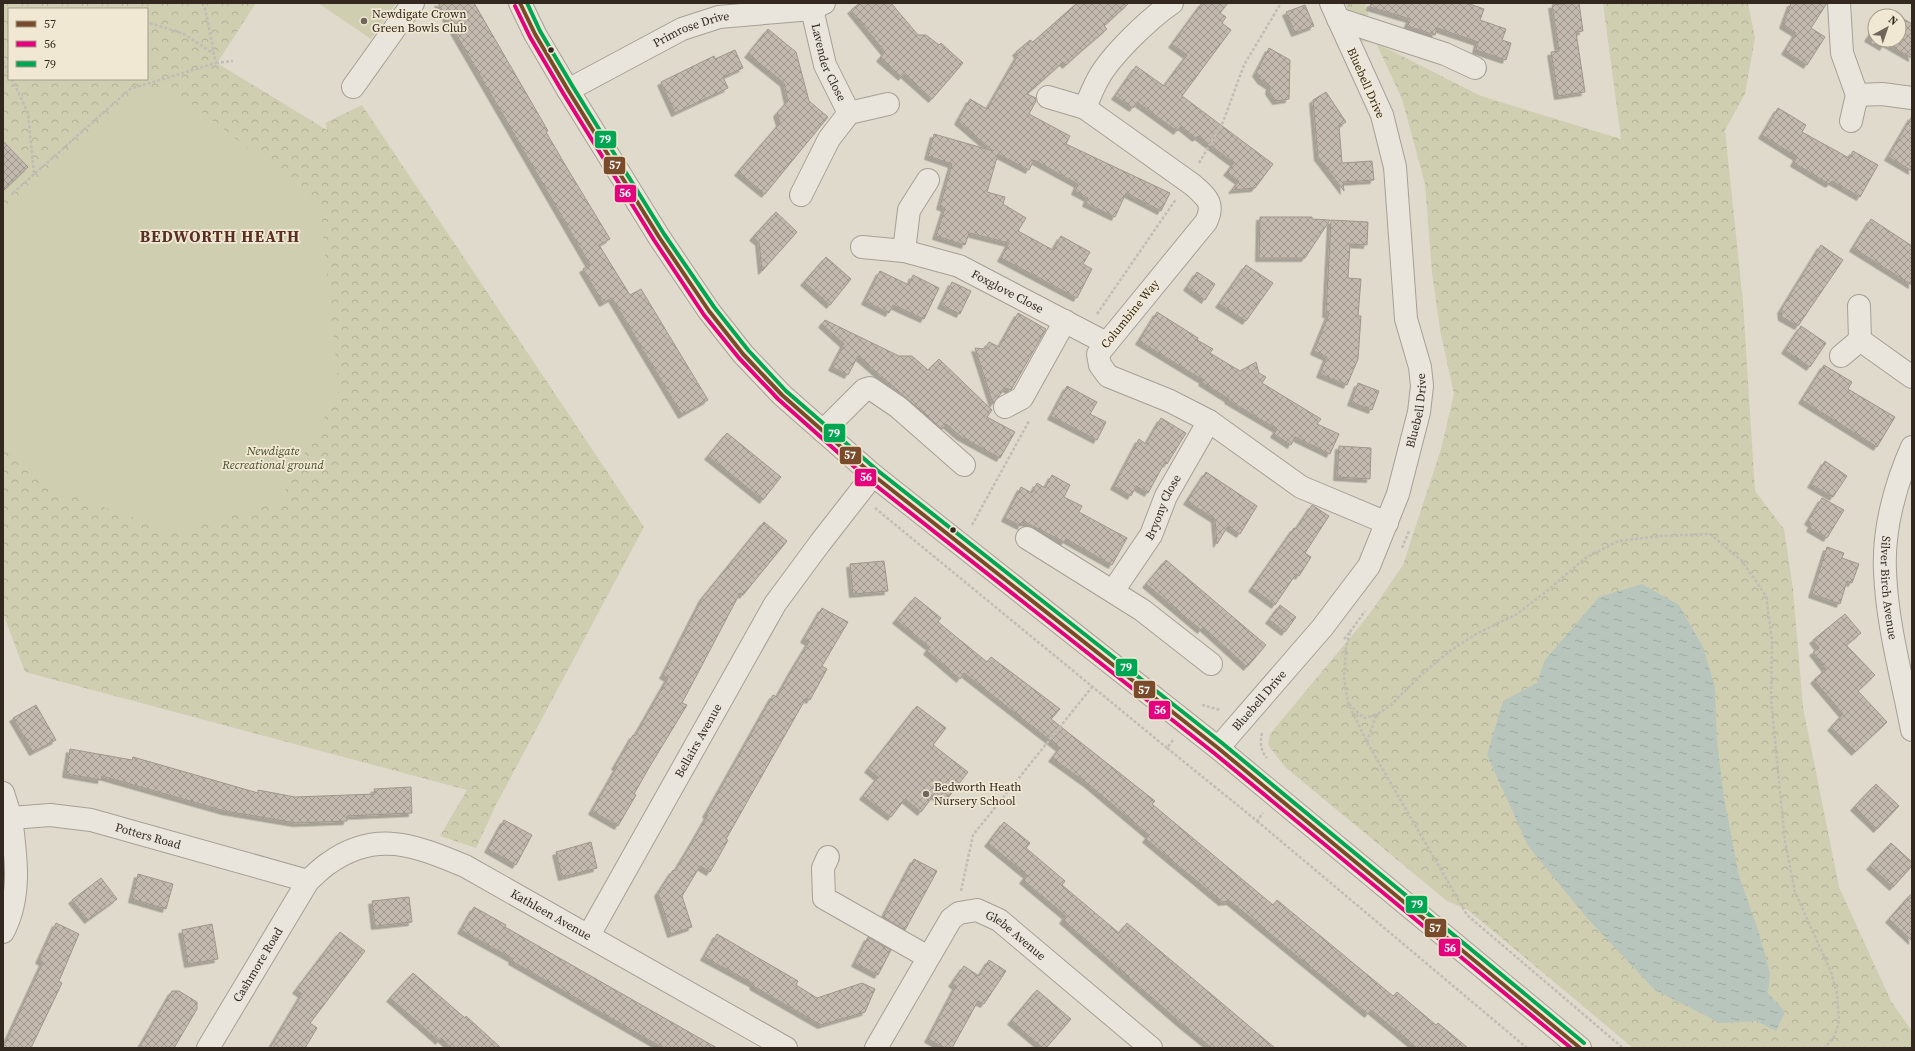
<svg xmlns="http://www.w3.org/2000/svg" width="1915" height="1051" viewBox="0 0 1915 1051" font-family="'Source Serif 4',serif">
  <style>
    .grass { fill: url(#grass-tufts) }
    .park { fill: url(#park-crowns); fill-rule: evenodd }
    .pitch { fill: #cfceb1 }
    .water { fill: url(#water-ripples) }
    .building { fill: url(#building-cross-hatch); stroke: #a0968d; filter: url(#shadow) }
    .lines { fill: none; stroke-linecap: round; stroke-linejoin: round }
    .minor-casing { stroke: #a59f96; stroke-width: 24 }
    .path { stroke: #c1bcb4; stroke-width: 2.5; stroke-dasharray: 3 2; stroke-linecap: butt }
    .minor { stroke: #e9e5dd; stroke-width: 22 }
    .bus-1-casing { stroke: #f1e8d3; stroke-width: 7 }
    .bus-2-casing { stroke: #f1e8d3; stroke-width: 7 }
    .bus-3-casing { stroke: #f1e8d3; stroke-width: 7 }
    .bus-1 { stroke: #7a4b2a; stroke-width: 4 }
    .bus-2 { stroke: #e5007d; stroke-width: 4 }
    .bus-3 { stroke: #00a651; stroke-width: 4 }
    .poi-dot { fill: #70665c; stroke: #f1e8d3; stroke-width: 1.5 }
    .bus-dot { fill: #33281f; stroke: #f1e8d3; stroke-width: 1.5 }
    .labels { text-anchor: middle; stroke-width: 3.5; stroke-linejoin: round; paint-order: stroke }
    .poi-label { font-size: 12px; fill: #33281f; stroke: #f1e8d3; text-anchor: start }
    .street-label { font-size: 12px; fill: #33281f; stroke: #f1e8d3 }
    .park-label { font-size: 12px; font-style: italic; fill: #444d28; stroke: #f1e8d3 }
    .district-label { font-size: 16px; font-weight: bold; letter-spacing: 1px; fill: #5a2e24; stroke: #f1e8d3 }
    .line-badge { stroke: #f1e8d3; stroke-width: 1.5 }
    .badge-label { font-size: 11px; text-anchor: middle; font-weight: bold; fill: #fff }
  </style>
  <defs>
    <pattern id="grass-tufts" width="24" height="20" patternUnits="userSpaceOnUse"><rect width="24" height="20" fill="#cfceb1"/><path d="M3 7l-1-3M5 7V3M7 7l1-3M15 17l-1-3M17 17v-4M19 17l1-3" fill="none" stroke="#b2b198"/></pattern>
    <pattern id="park-crowns" width="20" height="18" patternUnits="userSpaceOnUse"><rect width="20" height="18" fill="#cfceb1"/><path d="M2 6a3 3 0 1 1 6 0M12 15a3 3 0 1 1 6 0" fill="none" stroke="#b2b198"/></pattern>
    <pattern id="water-ripples" width="26" height="14" patternUnits="userSpaceOnUse"><rect width="26" height="14" fill="#b7c5bc"/><path d="M2 4q2-2 4 0t4 0M15 11q2-2 4 0t4 0" fill="none" stroke="#9ea9a1"/></pattern>
    <pattern id="building-cross-hatch" width="8" height="8" patternUnits="userSpaceOnUse"><rect width="8" height="8" fill="#c3b9ae"/><path d="M0 0l8 8M0 8l8-8" fill="none" stroke="#9f968d"/></pattern>
    <filter id="shadow"><feDropShadow dx="-3.5" dy="3.5" stdDeviation="0" flood-color="#0004"/></filter>
  </defs>
  <rect width="100%" height="100%" fill="#e0dacd"/>
  <path class="grass" d="M1346 3H1365L1376 43 1359 41 1351 20Z"/>
  <g class="park">
    <path d="M3 3H256L217 63 327 130 325 123 362 105 644 527 496 805 476 848 440 836 467 790 25 672 3 613ZM9 9H147V79H9Z"/>
    <path d="M1603 3H1748L1755 38 1745 94 1725 130 1743 302 1755 491 1784 529 1793 589 1803 707 1839 887 1891 1001 1912 1031V1048H1633L1468 910 1447 901 1285 767 1268 745 1270 734 1368 616 1403 565 1441 449 1454 394 1440 330 1432 273 1425 184 1402 99 1376 43 1481 96 1621 139Z"/>
  </g>
  <g class="pitch">
    <path d="M318 3H396L371 39Z"/>
    <path d="M171 88 320 205 339 390 279 501 174 532 53 489 8 451 3 436V216L133 91Z"/>
  </g>
  <path class="water" d="M1642 584 1679 605 1703 647 1715 688 1717 742 1724 798 1739 876 1758 930 1770 973 1768 993 1785 1012 1776 1031 1757 1021 1720 1023 1655 990 1587 918 1528 846 1487 755 1503 701 1537 683 1545 660 1599 597Z"/>
  <g class="building">
    <path d="M438 3H474L548 131 546 132 567 168 610 239 599 245 630 295 641 289 708 400 682 415 612 298 603 303 583 269 590 265Z"/>
    <path d="M860 3H891L918 35H926L939 45 941 43 963 63 932 99 904 74 902 77 880 58 885 52 851 10Z"/>
    <path d="M1077 3H1129L1104 26 1107 29 1080 52 1066 65 1063 62 1027 94 1036 98V101L1029 114 1070 136 1066 144 1170 193 1161 211 1126 193 1115 217 1086 203 1088 198 1075 191 1078 184 1034 160 1029 170 998 154 987 192 1005 197 1003 204 1026 218 1018 231 1053 250 1061 236 1090 252 1083 264 1092 269 1077 298 1001 258 1009 243 969 233 965 245 936 236 945 208 940 206 952 164 928 156 934 134 993 151 958 121 970 99 987 109 1018 55 1016 52 1030 40 1033 42Z"/>
    <path d="M1202 3H1228L1220 13 1226 17 1222 23 1231 30 1182 96 1273 164 1255 188 1232 190 1239 181 1227 172 1234 163 1198 136 1196 138 1181 126 1177 131 1137 102 1133 108 1115 96 1136 66 1164 86 1187 55 1172 44Z"/>
    <path d="M1371 3H1467L1484 9 1480 20 1506 29 1502 40 1511 43 1506 60 1476 50 1478 42 1437 28 1435 35 1407 26 1410 19 1370 7Z"/>
    <path d="M1568 3H1579L1583 31 1576 32 1585 92 1558 96 1551 52 1559 51 1552 5Z"/>
    <path d="M1791 3H1827L1811 28 1825 37 1807 65 1785 51 1796 33 1783 25Z"/>
    <path d="M1305 5 1314 26 1295 33 1286 12Z"/>
    <path d="M1899 16 1912 24V58L1886 43 1883 47 1868 38 1875 27V40H1899Z"/>
    <path d="M768 29 796 52 809 101 828 117 765 194 738 172 780 123 777 113 788 101 784 83 748 54Z"/>
    <path d="M1269 48 1290 60 1289 99 1276 101 1269 91 1270 86 1261 80 1256 73Z"/>
    <path d="M735 50 743 68 723 77 728 88 675 113 661 82 714 56 715 59Z"/>
    <path d="M1326 92 1346 122 1339 126 1342 163 1372 161 1374 180 1343 182 1344 191 1318 157 1313 100Z"/>
    <path d="M1778 108 1806 125 1802 132 1849 158 1853 151 1878 165 1860 197 1832 181 1829 184 1794 163 1797 157 1762 135Z"/>
    <path d="M1912 116V171L1888 157Z"/>
    <path d="M3 141 28 167 3 191Z"/>
    <path d="M776 212 797 232 762 271 759 242 753 237Z"/>
    <path d="M1260 217H1312V219L1330 220 1305 258H1259Z"/>
    <path d="M1871 219 1912 246V285L1853 248Z"/>
    <path d="M1331 220 1368 222 1367 245 1350 244 1348 278 1361 279 1358 316H1361L1358 359 1347 385 1320 374 1327 357 1314 351 1329 314H1326Z"/>
    <path d="M1821 245 1843 260 1798 326 1782 317 1781 310Z"/>
    <path d="M826 257 851 279 830 305 804 282Z"/>
    <path d="M1246 265 1273 283 1246 321 1219 304Z"/>
    <path d="M880 271 909 285 913 275 939 288 924 319 893 305 889 313 865 301Z"/>
    <path d="M1197 272 1215 284 1205 300 1187 287Z"/>
    <path d="M952 282 971 291 960 314 941 305Z"/>
    <path d="M1157 312 1198 338 1197 340 1213 349 1210 353 1240 371 1256 362 1259 373 1266 377 1262 383 1321 419 1317 424 1339 434 1330 454 1295 437 1291 445 1274 434 1277 429 1228 400 1229 399 1202 382 1203 380 1139 341Z"/>
    <path d="M1018 313 1046 329 1011 390 1005 388 993 404 975 348 985 349 989 342 999 347Z"/>
    <path d="M825 320 899 356H912L928 370 939 359 992 410 987 417 1015 432 1000 458 960 436 946 424 942 429 858 356 848 375 832 367 844 344 822 324Z"/>
    <path d="M1801 326 1826 343 1810 367 1785 350Z"/>
    <path d="M1824 365 1852 382 1848 389 1895 417 1877 447 1802 400Z"/>
    <path d="M1358 383 1379 391 1372 410 1351 402Z"/>
    <path d="M1067 386 1097 402 1090 414 1106 422 1097 440 1051 416Z"/>
    <path d="M1161 418 1186 433 1167 464 1165 462 1148 493 1136 486 1131 496 1114 486 1139 439 1146 444Z"/>
    <path d="M727 433 781 477 763 500 708 456Z"/>
    <path d="M1339 446 1371 448 1370 479 1337 477Z"/>
    <path d="M1825 461 1847 476 1833 497 1811 484Z"/>
    <path d="M1206 472 1257 506 1240 534 1228 526 1217 544 1215 519 1187 501Z"/>
    <path d="M1052 475 1070 485 1064 497 1082 506 1079 512 1127 538 1112 565 1066 539 1064 542 1023 521 1021 526 1005 518 1021 487 1032 493 1037 483 1045 488Z"/>
    <path d="M1822 498 1844 510 1827 538 1810 528 1812 524 1808 521Z"/>
    <path d="M1312 505 1329 516 1305 553 1311 557 1299 576 1296 574 1275 605 1252 588 1294 528 1296 529Z"/>
    <path d="M764 522 787 541 743 595 740 593 682 703 687 705 650 766 634 794 636 795 618 826 592 811 617 767 615 766 624 751 633 735 635 736 668 678 663 675 703 597Z"/>
    <path d="M1827 547 1844 553 1842 558 1859 564 1852 583 1847 581 1840 604 1812 594Z"/>
    <path d="M1166 560 1266 645 1247 667 1203 627 1201 630 1146 584Z"/>
    <path d="M884 561 888 591 853 594 850 564Z"/>
    <path d="M915 597 941 618 938 622 987 662 991 657 1060 709 1051 719 1155 801 1152 804 1273 905 1277 900 1393 996 1397 992 1436 1025 1438 1023 1468 1048H1417L1371 1010 1368 1014 1230 901 1222 902 1146 839 1149 835 1087 783 1052 758 1060 748 964 673 960 679 927 651 930 647 896 620Z"/>
    <path d="M1280 605 1296 617 1285 632 1269 620Z"/>
    <path d="M822 608 848 622 822 666 827 669 810 700 806 698 726 839 728 840 710 872 700 866 682 896 692 927 671 934 658 893 673 870 675 871 693 841 708 815 706 814 773 695 777 697 792 670 809 642 804 639Z"/>
    <path d="M1845 614 1861 633 1846 645 1875 675 1858 691 1887 722 1855 752 1831 727 1843 714 1814 680 1826 669 1813 652 1819 648 1813 640Z"/>
    <path d="M36 705 56 740 33 752 13 718Z"/>
    <path d="M917 706 946 728 933 745 968 772 944 803 934 795 921 812 905 799 891 817 863 796 878 777 868 769Z"/>
    <path d="M70 749 132 760 133 757 258 793V790L295 797 375 794 374 789 411 787 412 813 347 816V821L296 823 225 811 102 776 101 780 66 774Z"/>
    <path d="M1876 784 1899 806 1877 829 1854 807Z"/>
    <path d="M504 820 532 835 516 865 488 849Z"/>
    <path d="M1004 822 1030 843 1026 848 1065 881 1062 885 1119 933 1127 923 1275 1048H1212L1182 1024 1063 920 1066 916 1023 880 1027 875 988 843Z"/>
    <path d="M591 842 597 868 562 877 556 852Z"/>
    <path d="M1891 843 1912 862V866L1893 887 1870 866Z"/>
    <path d="M914 859 937 871 905 930 883 917Z"/>
    <path d="M138 874 173 884 166 909 132 899Z"/>
    <path d="M101 878 117 899 88 920 72 900Z"/>
    <path d="M1912 893V941L1889 919Z"/>
    <path d="M409 897 412 922 375 926 372 901Z"/>
    <path d="M474 907 506 925 505 927 717 1048H663L512 961 513 959 461 930Z"/>
    <path d="M56 923 79 934 59 981 62 983 31 1048H3L43 962 39 960Z"/>
    <path d="M212 924 218 959 188 964 182 930Z"/>
    <path d="M340 932 365 951 310 1023 317 1028 305 1048H270L302 994 296 990Z"/>
    <path d="M717 934 798 981 796 985 817 998 862 983 875 989 865 1012 821 1025 753 986 754 984 704 957Z"/>
    <path d="M868 937 891 950 878 975 855 963Z"/>
    <path d="M989 960 1006 971 984 1004 978 1001 952 1048H945L928 1039 956 986 952 983 964 966 979 976Z"/>
    <path d="M413 973 465 1018 466 1016 501 1048H452L441 1038 439 1041 390 998Z"/>
    <path d="M1037 990 1071 1019 1046 1048H1043L1011 1021Z"/>
    <path d="M172 991H179L197 1002V1009L174 1048H139Z"/>
  </g>
  <g class="lines">
    <g class="minor-casing">
      <g id="minor">
        <path d="M520 3 535 34 568 90 659 237 709 311 743 354 782 395 873 475 1218 748 1580 1048"/>
        <path d="M1839 3 1842 53 1857 95 1851 121"/>
        <path id="s1" d="M812 9 825 65 849 113"/>
        <path d="M1338 19 1445 54 1475 68"/>
        <path d="M353 87 413 3"/>
        <path id="s2" d="M568 90 682 29 719 17 812 9 824 3"/>
        <path d="M1857 95 1882 94 1912 98"/>
        <path d="M1048 97 1085 108 1193 185C1207 198 1215 203 1206 222L1098 354 1100 365 1108 376 1170 401 1209 421 1301 487 1387 523"/>
        <path d="M1085 108C1089 98 1093 88 1098 79 1111 55 1149 19 1172 3"/>
        <path d="M801 195 829 139 849 113 888 104"/>
        <path id="s3" d="M862 247 904 251 959 266 1106 343"/>
        <path d="M904 251 909 210 928 180"/>
        <path d="M1860 340 1912 377"/>
        <path d="M1841 356 1860 340 1859 306"/>
        <path d="M1005 407 1022 398 1065 321"/>
        <path d="M823 431 864 390 870 388 898 407 964 465"/>
        <path id="s4" d="M1912 447C1895 485 1883 530 1885 571 1887 625 1902 677 1912 730"/>
        <path d="M1027 538 1142 610 1211 664"/>
        <path id="s5" d="M1113 591 1151 535 1166 496 1209 421"/>
        <path id="s6" d="M1218 748 1322 628 1369 566 1398 494 1419 412 1422 386 1420 367 1406 319 1395 167 1382 115 1331 3"/>
        <path id="s7" d="M3 793 11 818 50 815 91 820 308 881"/>
        <path d="M828 857 823 868 824 898 928 957"/>
        <path d="M3 932C22 897 16 856 11 818"/>
        <path id="s8" d="M589 935 775 604 820 543 873 475"/>
        <path id="s9" d="M208 1048 308 881C315 875 321 868 329 863 377 829 416 846 465 866L786 1048"/>
        <path id="s10" d="M876 1048 951 919 959 913 977 910 999 920 1151 1048"/>
      </g>
    </g>
    <g class="path">
      <path d="M150 23 184 34 214 54"/>
      <path d="M3 61 9 74"/>
      <path d="M216 63 233 61"/>
      <path d="M12 79 28 113 34 174"/>
      <path d="M1199 163 1223 122 1244 65 1281 3"/>
      <path d="M13 193 130 89 216 63 204 3"/>
      <path d="M1097 314 1176 199"/>
      <path d="M875 508 1167 748"/>
      <path d="M972 525 1029 421"/>
      <path d="M1402 548 1409 531"/>
      <path d="M1350 632 1365 611"/>
      <path d="M1344 639 1350 632 1346 648 1344 677 1348 703 1367 742 1467 915 1623 1048"/>
      <path d="M1349 704 1364 718 1376 715 1390 706 1424 672 1450 651 1476 634 1517 614 1547 591 1584 559 1618 541 1661 536 1710 534 1742 561 1766 596 1772 640 1771 699 1785 842 1795 892 1831 972 1837 994 1839 1021 1835 1035 1825 1048"/>
      <path d="M1202 705 1220 710"/>
      <path d="M1262 733C1260 742 1260 750 1267 758"/>
      <path d="M1173 740 1167 748 1257 821 1263 813"/>
      <path d="M1367 742 1376 716"/>
      <path d="M1257 821 1527 1048"/>
      <path d="M961 891 973 835 1092 687"/>
    </g>
    <use href="#minor" class="minor"/>
    <g class="bus-1-casing">
      <path id="bus-1" d="M520 3 535 34 568 90 659 237 709 311 743 354 782 395 873 475 1218 748 1580 1048"/>
    </g>
    <g class="bus-2-casing">
      <path id="bus-2" d="M515 6 530 37 563 93 654 240 704 315 739 358 778 399 869 480 1214 753 1571 1048"/>
    </g>
    <g class="bus-3-casing">
      <path id="bus-3" d="M527 3 540 31 573 87 664 234 714 307 748 350 786 391 877 470 1222 743 1584 1043"/>
    </g>
    <use href="#bus-1" class="bus-1"/>
    <use href="#bus-2" class="bus-2"/>
    <use href="#bus-3" class="bus-3"/>
  </g>
  <g class="poi-dot">
    <circle cx="364" cy="21" r="4"/>
    <circle cx="926" cy="794" r="4"/>
  </g>
  <g class="bus-dot">
    <circle cx="551" cy="50" r="3.5"/>
    <circle cx="953" cy="530" r="3.5"/>
  </g>
  <g class="labels">
    <g class="poi-label">
      <text x="372" y="18">Newdigate Crown<tspan x="372" dy="14">Green Bowls Club</tspan></text>
      <text x="934" y="791">Bedworth Heath<tspan x="934" dy="14">Nursery School</tspan></text>
    </g>
    <g class="street-label">
      <text dy="4" stroke="none"><textPath href="#s2" startOffset="138">Primrose Drive</textPath></text>
      <text dy="4" stroke="none"><textPath href="#s1" startOffset="56">Lavender Close</textPath></text>
      <text transform="translate(1366 83) rotate(66)" y="4">Bluebell Drive</text>
      <text dy="4" stroke="none"><textPath href="#s3" startOffset="154">Foxglove Close</textPath></text>
      <text transform="translate(1130 314) rotate(-51)" y="4">Columbine Way</text>
      <text dy="4" stroke="none"><textPath href="#s6" startOffset="400">Bluebell Drive</textPath></text>
      <text dy="4" stroke="none"><textPath href="#s5" startOffset="98">Bryony Close</textPath></text>
      <text dy="4" stroke="none"><textPath href="#s4" startOffset="145">Silver Birch Avenue</textPath></text>
      <text dy="4" stroke="none"><textPath href="#s6" startOffset="63">Bluebell Drive</textPath></text>
      <text dy="4" stroke="none"><textPath href="#s8" startOffset="223">Bellairs Avenue</textPath></text>
      <text dy="4" stroke="none"><textPath href="#s7" startOffset="166">Potters Road</textPath></text>
      <text dy="4" stroke="none"><textPath href="#s9" startOffset="465">Kathleen Avenue</textPath></text>
      <text dy="4" stroke="none"><textPath href="#s10" startOffset="224">Glebe Avenue</textPath></text>
      <text dy="4" stroke="none"><textPath href="#s9" startOffset="97">Cashmore Road</textPath></text>
    </g>
    <g class="park-label">
      <text x="273" y="455">Newdigate<tspan x="273" dy="14">Recreational ground</tspan></text>
    </g>
    <g class="district-label">
      <text x="220" y="242">BEDWORTH HEATH</text>
    </g>
  </g>
  <g class="line-badge">
    <rect x="594" y="130" width="23" height="19" rx="4" fill="#00a651"/>
    <rect x="603" y="156" width="23" height="19" rx="4" fill="#7a4b2a"/>
    <rect x="614" y="184" width="23" height="19" rx="4" fill="#e5007d"/>
    <rect x="823" y="423" width="23" height="20" rx="4" fill="#00a651"/>
    <rect x="839" y="446" width="23" height="19" rx="4" fill="#7a4b2a"/>
    <rect x="854" y="468" width="23" height="19" rx="4" fill="#e5007d"/>
    <rect x="1115" y="658" width="23" height="19" rx="4" fill="#00a651"/>
    <rect x="1133" y="680" width="23" height="19" rx="4" fill="#7a4b2a"/>
    <rect x="1148" y="700" width="23" height="20" rx="4" fill="#e5007d"/>
    <rect x="1405" y="895" width="23" height="19" rx="4" fill="#00a651"/>
    <rect x="1424" y="918" width="23" height="20" rx="4" fill="#7a4b2a"/>
    <rect x="1438" y="938" width="23" height="19" rx="4" fill="#e5007d"/>
  </g>
  <g class="badge-label">
    <text x="605" y="143">79</text>
    <text x="615" y="169">57</text>
    <text x="625" y="197">56</text>
    <text x="834" y="437">79</text>
    <text x="850" y="459">57</text>
    <text x="866" y="481">56</text>
    <text x="1126" y="671">79</text>
    <text x="1144" y="694">57</text>
    <text x="1160" y="714">56</text>
    <text x="1417" y="908">79</text>
    <text x="1435" y="932">57</text>
    <text x="1450" y="952">56</text>
  </g>
  <rect width="1915" height="1051" fill="none" stroke="#33281f" stroke-width="8"/>
  <rect x="8" y="8" width="140" height="72" fill="#f1e8d3" stroke="#a59b8b"/>
  <rect x="16" y="21" width="20" height="6" fill="#7a4b2a" stroke="#a59b8b"/>
  <text x="44" y="28" font-size="12" fill="#33281f">57</text>
  <rect x="16" y="41" width="20" height="6" fill="#e5007d" stroke="#a59b8b"/>
  <text x="44" y="48" font-size="12" fill="#33281f">56</text>
  <rect x="16" y="61" width="20" height="6" fill="#00a651" stroke="#a59b8b"/>
  <text x="44" y="68" font-size="12" fill="#33281f">79</text>
  <g transform="translate(1887 28) rotate(40)"><circle r="19" fill="#f1e8d3" stroke="#a59b8b"/>
  <path d="M0-3L7 15L0 10L-7 15Z" fill="#70665c"/>
  <text y="-6" font-size="11" font-weight="bold" text-anchor="middle" fill="#33281f">N</text>
  </g>
</svg>
